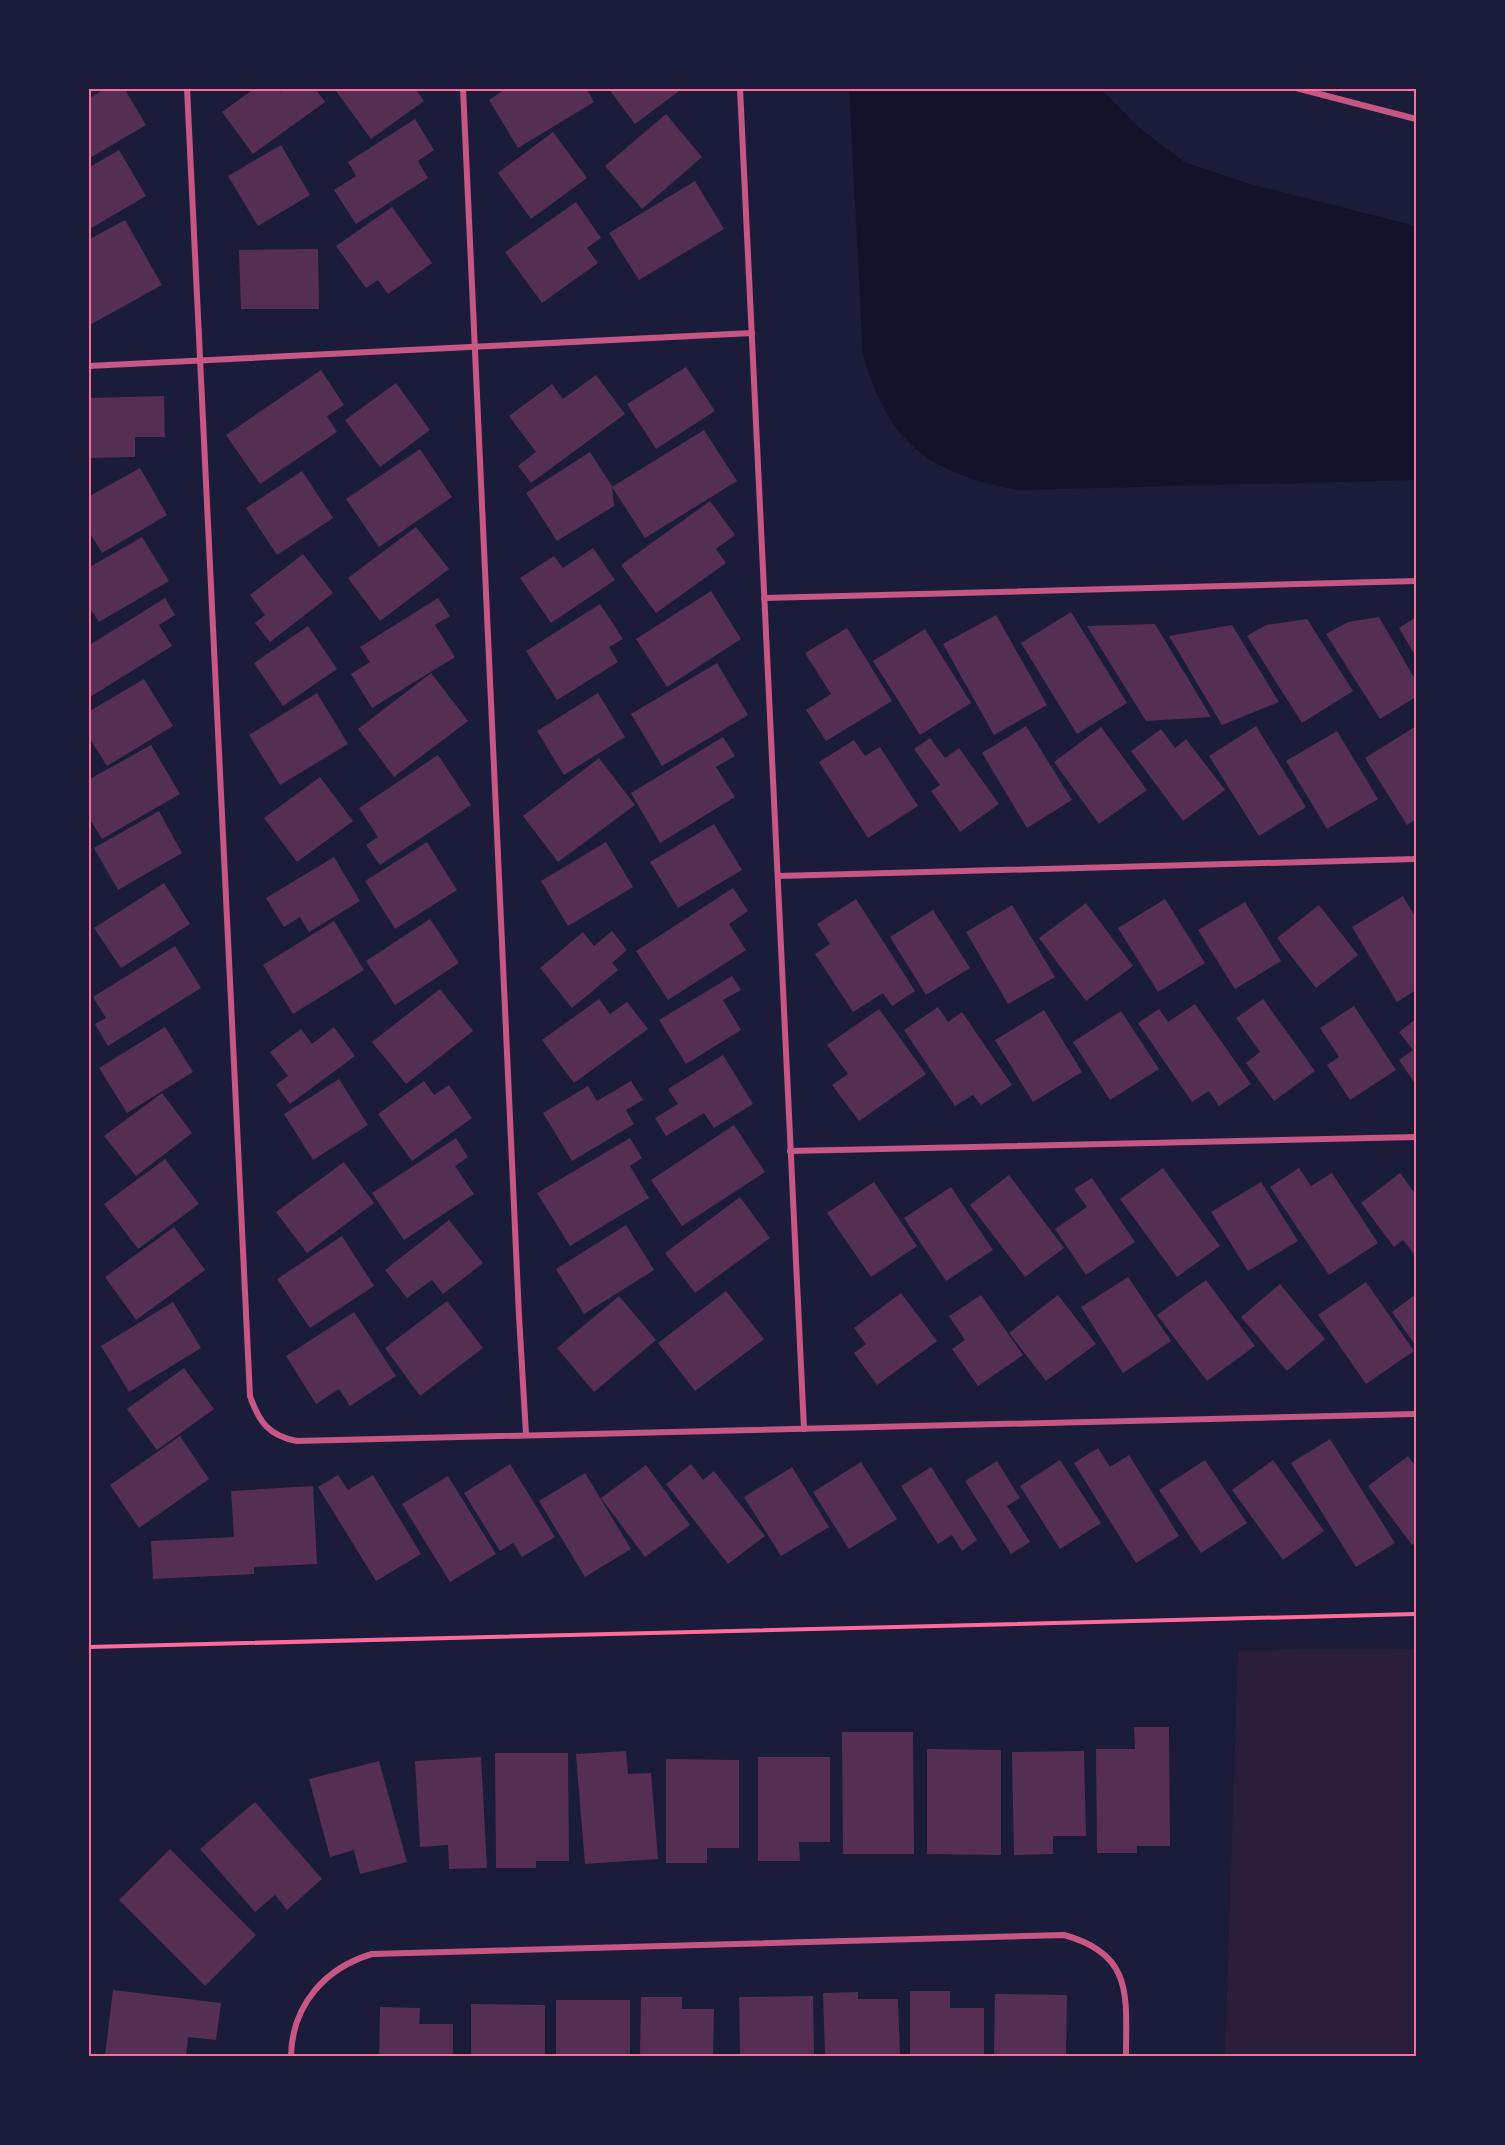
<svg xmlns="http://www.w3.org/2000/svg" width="1505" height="2145" viewBox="0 0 1505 2145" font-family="'Alegreya Sans',sans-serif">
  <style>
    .green { fill: #2a1e3b }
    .water { fill: #12122b }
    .building { fill: #542f53 }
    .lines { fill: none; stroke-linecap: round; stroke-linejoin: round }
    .path { stroke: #ff6b9d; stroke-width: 4 }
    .minor { stroke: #c65784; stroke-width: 6 }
    .neatline { fill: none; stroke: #ff6b9d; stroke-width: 2 }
  </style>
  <rect width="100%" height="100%" fill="#1b1b3a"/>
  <path class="green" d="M1416 1649V2056H1225L1238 1650Z"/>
  <path class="water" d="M849 89H1101L1138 127 1184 162 1246 183 1416 226V480L1018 490C929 474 888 442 863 355Z"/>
  <g class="building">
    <path d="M106 88H124L146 125 88 159V99Z"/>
    <path d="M255 88H279L281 92 286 88H315L325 102 253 154 222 112Z"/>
    <path d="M339 88H415L424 101 371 139 336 91Z"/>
    <path d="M507 88H586L594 102 518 148 489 100Z"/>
    <path d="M608 88H683L635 124Z"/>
    <path d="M666 114 702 157 642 209 605 166Z"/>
    <path d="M415 119 434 150 418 161 428 178 356 224 334 190 356 176 348 162Z"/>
    <path d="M553 132 587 178 531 219 498 173Z"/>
    <path d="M281 145 310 195 258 226 228 176Z"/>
    <path d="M119 150 146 196 88 230V168Z"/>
    <path d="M695 181 724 229 639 280 609 233Z"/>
    <path d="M576 202 601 238 587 248 598 263 542 303 505 252Z"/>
    <path d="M392 207 432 263 388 294 378 280 366 288 336 246Z"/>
    <path d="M125 220 162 285 88 326V240Z"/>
    <path d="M318 249 319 309H241L239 250Z"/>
    <path d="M686 367 715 411 656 449 627 404Z"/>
    <path d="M321 370 344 405 327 416 337 432 260 484 226 435Z"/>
    <path d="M596 375 625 414 531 483 518 466 536 452 509 416 552 384 563 399Z"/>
    <path d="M396 383 430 430 380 467 345 420Z"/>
    <path d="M164 396 165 437H135V457L88 458V398Z"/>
    <path d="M704 430 737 481 645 538 612 487Z"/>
    <path d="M420 449 452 497 379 547 346 499Z"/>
    <path d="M590 452 612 486 614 506 557 541 526 493Z"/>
    <path d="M140 468 167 515 102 553 88 530V497Z"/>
    <path d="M302 471 333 518 277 555 246 508Z"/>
    <path d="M710 501 735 535 716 549 726 563 656 613 621 565Z"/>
    <path d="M416 527 449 569 380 621 348 578Z"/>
    <path d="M142 537 169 581 99 622 88 605V568Z"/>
    <path d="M593 548 615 580 551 623 520 578 554 556 563 568Z"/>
    <path d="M303 554 333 593 270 642 255 623 265 615 250 595Z"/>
    <path d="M711 591 741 639 667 687 636 639Z"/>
    <path d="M165 598 175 615 159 625 172 646 90 697 88 646Z"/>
    <path d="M438 598 450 616 435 625 455 657 372 708 351 674 370 662 360 647Z"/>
    <path d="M600 604 623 639 609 647 618 662 557 700 526 651Z"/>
    <path d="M1071 612 1127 703 1077 734 1021 643Z"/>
    <path d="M996 615 1047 705 994 735 943 644Z"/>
    <path d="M1379 617 1416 681V697L1380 719 1326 634 1348 622Z"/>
    <path d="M1416 617V657L1399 628Z"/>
    <path d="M1307 619 1353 691 1302 723 1247 636 1266 625Z"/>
    <path d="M1155 624 1211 717 1146 721 1087 626Z"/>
    <path d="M1232 625 1279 702 1222 725 1169 636Z"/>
    <path d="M308 626 337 669 283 706 254 663Z"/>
    <path d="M847 628 892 701 826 741 806 710 831 694 805 653Z"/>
    <path d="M925 629 971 703 920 735 873 661Z"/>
    <path d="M717 663 748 715 662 766 631 714Z"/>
    <path d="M431 673 468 721 394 777 358 729Z"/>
    <path d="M144 679 173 726 107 766 88 736V712Z"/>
    <path d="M317 693 348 744 280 785 249 735Z"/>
    <path d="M598 693 625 737 564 775 537 731Z"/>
    <path d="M1026 726 1072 800 1027 828 982 753Z"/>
    <path d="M1256 726 1306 807 1259 836 1209 756Z"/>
    <path d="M1416 726V819L1407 825 1365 758Z"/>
    <path d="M1101 727 1147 790 1099 824 1054 762Z"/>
    <path d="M1161 729 1175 748 1186 739 1225 790 1183 821 1131 751Z"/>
    <path d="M1337 731 1378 799 1327 829 1286 761Z"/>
    <path d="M723 737 735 756 716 767 735 797 660 843 631 793Z"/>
    <path d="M930 738 945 758 959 748 999 804 960 832 931 791 940 785 914 749Z"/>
    <path d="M854 740 865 756 880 747 918 806 868 838 819 762Z"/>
    <path d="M151 745 180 794 102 839 88 816V780Z"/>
    <path d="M438 755 471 805 380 865 366 845 378 837 359 808Z"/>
    <path d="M599 758 635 805 558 862 523 816Z"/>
    <path d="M320 777 353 821 297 862 264 818Z"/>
    <path d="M159 811 182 853 118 890 94 848Z"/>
    <path d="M714 824 742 870 678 908 650 862Z"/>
    <path d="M427 842 457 890 395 929 365 881Z"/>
    <path d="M606 842 633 887 568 926 541 881Z"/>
    <path d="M334 857 360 901 309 932 300 917 284 927 266 898Z"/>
    <path d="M164 883 190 924 121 968 94 928Z"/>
    <path d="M733 888 748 911 729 924 746 950 668 1000 636 951Z"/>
    <path d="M1403 896 1416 918V990L1397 1002 1352 927Z"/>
    <path d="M856 899 915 991 892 1006 883 993 853 1012 815 954 830 944 817 924Z"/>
    <path d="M1165 899 1205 963 1158 992 1118 928Z"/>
    <path d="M1245 902 1281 961 1235 989 1198 930Z"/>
    <path d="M1086 903 1133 966 1086 1001 1039 938Z"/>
    <path d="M1012 905 1055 977 1008 1004 966 932Z"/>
    <path d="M1319 905 1358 955 1316 988 1277 938Z"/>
    <path d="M933 910 970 968 926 995 890 937Z"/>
    <path d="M430 919 459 963 395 1005 366 961Z"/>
    <path d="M334 921 364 970 293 1014 263 965Z"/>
    <path d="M612 931 627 950 612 963 618 970 572 1008 540 968 583 932 594 946Z"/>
    <path d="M175 946 201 988 108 1046 95 1024 106 1018 93 997Z"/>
    <path d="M732 976 741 990 723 1000 741 1030 686 1064 659 1020Z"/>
    <path d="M440 989 473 1031 406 1084 372 1042Z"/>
    <path d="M599 999 610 1014 627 1002 648 1029 574 1083 542 1040Z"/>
    <path d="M1263 999 1315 1071 1274 1101 1246 1063 1260 1052 1236 1018Z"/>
    <path d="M1195 1004 1251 1084 1219 1106 1209 1091 1192 1102 1138 1023 1159 1009 1168 1022Z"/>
    <path d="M1354 1006 1396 1070 1350 1100 1327 1065 1339 1057 1320 1028Z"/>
    <path d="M938 1007 948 1022 962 1012 1012 1085 981 1105 973 1095 955 1106 904 1030Z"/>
    <path d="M879 1009 926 1074 859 1121 832 1085 848 1074 827 1045Z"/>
    <path d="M1044 1010 1082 1072 1033 1102 995 1040Z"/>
    <path d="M1121 1011 1159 1069 1110 1100 1073 1042Z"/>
    <path d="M1416 1019V1085L1399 1060 1413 1050 1399 1032Z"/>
    <path d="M165 1027 193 1072 127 1113 99 1068Z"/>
    <path d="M334 1027 355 1056 290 1104 276 1085 288 1076 270 1052 301 1029 312 1044Z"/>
    <path d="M723 1055 753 1104 714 1128 704 1113 666 1136 655 1118 678 1104 668 1089Z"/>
    <path d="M339 1079 368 1125 313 1160 284 1114Z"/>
    <path d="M424 1081 434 1095 449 1085 472 1118 412 1161 378 1114Z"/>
    <path d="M631 1081 643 1100 626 1110 634 1124 572 1161 543 1113 588 1086 597 1101Z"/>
    <path d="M162 1093 192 1133 136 1176 104 1136Z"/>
    <path d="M734 1125 765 1172 682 1226 651 1180Z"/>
    <path d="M456 1138 468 1157 455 1166 474 1194 404 1240 372 1193Z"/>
    <path d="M630 1138 642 1158 630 1166 649 1198 570 1246 537 1193Z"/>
    <path d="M165 1159 199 1204 138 1249 104 1204Z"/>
    <path d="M344 1162 374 1203 307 1253 276 1212Z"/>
    <path d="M1163 1168 1220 1246 1177 1277 1120 1199Z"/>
    <path d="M1299 1168 1311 1186 1332 1173 1378 1243 1329 1275 1270 1187Z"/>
    <path d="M1400 1173 1416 1195V1257L1403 1240 1394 1247 1361 1203Z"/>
    <path d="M1009 1175 1064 1248 1025 1277 970 1205Z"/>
    <path d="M1092 1178 1135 1242 1086 1275 1055 1229 1087 1207 1074 1189Z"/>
    <path d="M874 1182 917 1246 871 1277 827 1213Z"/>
    <path d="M1261 1182 1298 1241 1248 1271 1211 1212Z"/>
    <path d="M951 1187 993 1250 946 1281 904 1218Z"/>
    <path d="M740 1197 770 1238 695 1293 665 1253Z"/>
    <path d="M449 1220 483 1263 443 1294 432 1280 407 1298 385 1270Z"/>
    <path d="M626 1225 654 1270 584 1314 556 1269Z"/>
    <path d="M174 1227 205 1270 136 1320 105 1277Z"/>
    <path d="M342 1236 374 1286 310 1328 277 1279Z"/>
    <path d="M1128 1277 1171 1341 1123 1373 1081 1307Z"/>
    <path d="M1206 1280 1255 1346 1207 1381 1157 1315Z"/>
    <path d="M1366 1282 1414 1351 1366 1384 1318 1315Z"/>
    <path d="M1280 1284 1325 1339 1287 1371 1241 1317Z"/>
    <path d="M726 1291 764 1339 695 1391 658 1343Z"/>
    <path d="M901 1293 937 1341 877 1385 854 1353 866 1344 854 1328Z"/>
    <path d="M1416 1294V1346L1392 1312Z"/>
    <path d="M981 1295 1023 1355 978 1386 952 1349 965 1340 949 1316Z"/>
    <path d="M1058 1295 1096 1344 1046 1381 1009 1333Z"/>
    <path d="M619 1296 656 1340 594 1392 557 1348Z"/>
    <path d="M447 1301 483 1348 420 1396 385 1348Z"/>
    <path d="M173 1302 201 1348 129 1392 101 1346Z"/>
    <path d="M354 1312 396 1376 350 1406 339 1389 316 1404 286 1356Z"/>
    <path d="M184 1368 214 1409 157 1450 127 1409Z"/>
    <path d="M180 1436 209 1479 139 1528 110 1485Z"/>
    <path d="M1330 1439 1395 1543 1356 1567 1291 1463Z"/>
    <path d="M1098 1448 1110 1467 1129 1455 1179 1536 1136 1563 1074 1463Z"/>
    <path d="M1408 1456 1416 1467V1542L1412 1545 1368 1486Z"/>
    <path d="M1060 1460 1101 1523 1060 1549 1020 1486Z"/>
    <path d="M1205 1460 1247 1523 1201 1553 1159 1490Z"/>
    <path d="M1273 1460 1324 1531 1283 1560 1232 1490Z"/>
    <path d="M997 1461 1020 1498 1007 1506 1030 1542 1011 1554 965 1481Z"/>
    <path d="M861 1462 897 1519 849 1549 813 1492Z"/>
    <path d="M510 1464 555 1537 522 1557 513 1543 500 1551 464 1493Z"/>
    <path d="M691 1464 703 1480 714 1471 765 1536 728 1564 666 1484Z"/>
    <path d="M646 1465 690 1525 645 1557 601 1498Z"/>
    <path d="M792 1467 829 1527 781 1556 744 1497Z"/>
    <path d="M931 1467 977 1540 962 1551 952 1535 938 1544 901 1486Z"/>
    <path d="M585 1473 631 1549 585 1577 539 1501Z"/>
    <path d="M338 1475 348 1490 373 1475 421 1554 376 1581 318 1487Z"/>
    <path d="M448 1476 496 1554 450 1582 402 1504Z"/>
    <path d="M313 1486 317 1564 254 1567V1574L153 1579 151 1541 234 1537 231 1491Z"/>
    <path d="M1134 1727H1169L1170 1846H1137V1853H1097L1096 1749H1135Z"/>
    <path d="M842 1732H913L914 1854H843Z"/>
    <path d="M927 1749 1001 1750V1855L927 1854Z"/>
    <path d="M626 1751 628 1774 651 1773 658 1859 585 1864 576 1754Z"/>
    <path d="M1084 1751 1086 1836H1053V1854L1014 1855 1012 1752Z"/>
    <path d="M495 1753H568L569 1861H536V1868H496Z"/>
    <path d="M481 1757 487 1868 449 1869 448 1845 420 1847 415 1761Z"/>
    <path d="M758 1757H830V1842H799L800 1861H758Z"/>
    <path d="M666 1759 739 1760V1848H707V1863H666Z"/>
    <path d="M379 1761 407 1862 360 1874 354 1850 330 1857 309 1779Z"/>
    <path d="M255 1802 322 1879 287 1910 275 1895 255 1912 200 1849Z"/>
    <path d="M170 1849 256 1935 205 1986 119 1900Z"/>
    <path d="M113 1990 221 2003 216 2040 188 2037 186 2056H105Z"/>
    <path d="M910 1991H950V2008H984V2056H910Z"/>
    <path d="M858 1992V1999H898L900 2056H825L823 1993Z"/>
    <path d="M995 1994 1067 1995 1066 2056H994Z"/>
    <path d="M813 1996 814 2056H740L739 1997Z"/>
    <path d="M641 1997H682V2009H714L713 2056H640Z"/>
    <rect x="556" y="2000" width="74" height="56"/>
    <path d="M471 2004 545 2005V2056H471Z"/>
    <path d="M380 2007 420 2008 419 2024H453V2056H379Z"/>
  </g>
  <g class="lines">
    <path class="path" d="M88 1647 1416 1614"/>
    <g class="minor">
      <path d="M187 88 250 1396C259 1422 269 1436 297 1441L1416 1414"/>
      <path d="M463 88 519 1316 526 1434"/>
      <path d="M740 88 804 1429"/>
      <path d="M1296 88 1416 119"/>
      <path d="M88 366 752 333"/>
      <path d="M764 598 1416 581"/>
      <path d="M778 876 1416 859"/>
      <path d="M790 1151 1416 1137"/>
      <path d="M291 2056C292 2005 325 1968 372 1954L1064 1935C1134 1954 1126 1997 1126 2056"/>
    </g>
  </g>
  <rect width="1505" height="2145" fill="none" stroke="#1b1b3a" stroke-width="180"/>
  <rect x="90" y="90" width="1325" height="1965" class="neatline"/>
</svg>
